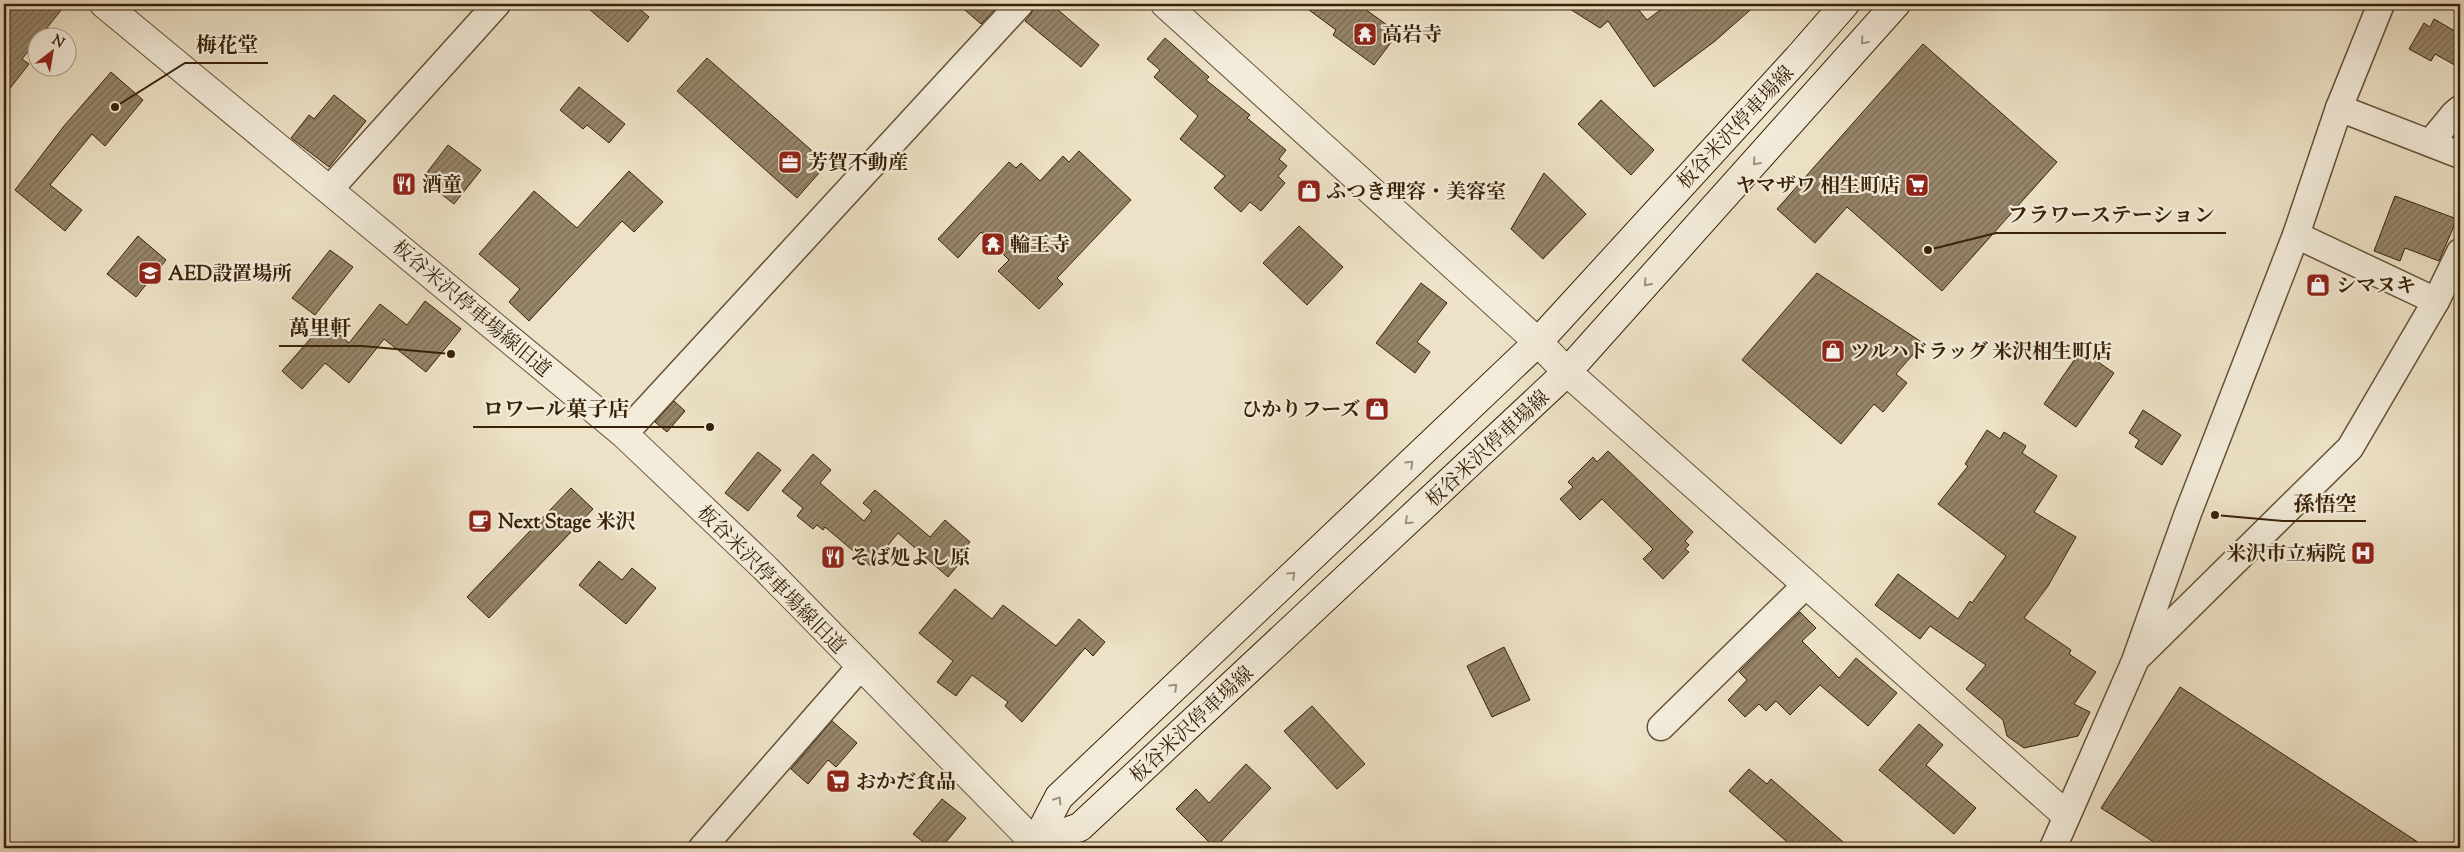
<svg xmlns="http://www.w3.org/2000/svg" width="2464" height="852" viewBox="0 0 2464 852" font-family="'Sorts Mill Goudy','Noto Serif JP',serif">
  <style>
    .building { fill: url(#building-hatch); stroke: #382106 }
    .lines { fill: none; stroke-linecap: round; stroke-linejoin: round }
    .minor-casing { stroke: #655136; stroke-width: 29 }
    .tertiary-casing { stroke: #655136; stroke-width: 30 }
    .secondary-casing { stroke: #382106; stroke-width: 30 }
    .minor { stroke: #f3ecdb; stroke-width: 26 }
    .tertiary { stroke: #f3ecdb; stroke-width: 28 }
    .secondary { stroke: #f3ecdb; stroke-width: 28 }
    .oneway { stroke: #9f917b }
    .labels { text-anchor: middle; stroke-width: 4.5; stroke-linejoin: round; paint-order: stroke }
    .poi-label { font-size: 20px; font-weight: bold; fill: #382106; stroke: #f3ecdb; text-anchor: start }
    .street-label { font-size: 20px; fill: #382106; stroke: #f3ecdb }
    .leader { fill: none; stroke: #382106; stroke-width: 2 }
    .callout-dot { fill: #382106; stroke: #f3ecdb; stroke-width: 2 }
    .callout-label { font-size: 21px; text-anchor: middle; font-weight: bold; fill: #382106; stroke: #f3ecdb; stroke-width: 4.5; stroke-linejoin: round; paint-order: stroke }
  </style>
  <defs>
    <pattern id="building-hatch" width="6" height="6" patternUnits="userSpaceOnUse" patternTransform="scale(1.25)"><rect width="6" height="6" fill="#96856a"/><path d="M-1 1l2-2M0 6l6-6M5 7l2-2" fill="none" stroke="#7b6c55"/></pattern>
  </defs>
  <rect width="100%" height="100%" fill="#ede2c7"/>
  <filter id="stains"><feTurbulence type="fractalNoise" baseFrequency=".004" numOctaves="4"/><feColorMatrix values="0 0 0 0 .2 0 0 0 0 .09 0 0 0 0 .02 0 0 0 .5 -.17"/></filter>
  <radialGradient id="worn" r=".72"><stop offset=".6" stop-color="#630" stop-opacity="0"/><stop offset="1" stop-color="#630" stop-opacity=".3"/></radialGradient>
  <g class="building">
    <path d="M4 4H66L22 59 29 64 4 96Z"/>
    <path d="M583 4H634L649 17 628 42Z"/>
    <path d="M958 4H1000L981 24Z"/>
    <path d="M1035 4H1051L1099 45 1081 67 1025 21 1031 14Z"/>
    <path d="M1301 4H1358L1398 33 1374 65 1333 35 1336 30Z"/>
    <path d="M1562 4H1634L1647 20 1668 4H1757L1715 41 1654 87 1608 21 1600 28Z"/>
    <path d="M2434 19 2460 34V68L2435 54 2431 61 2409 49 2424 23 2430 27Z"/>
    <path d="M1165 38 1209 77 1206 80 1250 115 1247 118 1286 150 1279 159 1287 166 1278 176 1285 183 1261 211 1250 202 1241 212 1214 188 1225 176 1180 139 1198 116 1154 77 1160 70 1147 59Z"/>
    <path d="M1923 44 2057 162 1942 291 1847 207 1815 243 1777 209Z"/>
    <path d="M707 58 827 164 797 198 677 91Z"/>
    <path d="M111 72 143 100 105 146 92 134 50 185 82 210 65 231 15 190 64 126Z"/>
    <path d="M579 87 625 124 609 143 587 125 583 129 560 110Z"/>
    <path d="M334 95 366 121 329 167 291 138 309 115 314 119Z"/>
    <path d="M1601 100 1654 150 1631 175 1578 124Z"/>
    <path d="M448 145 481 170 454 204 422 179Z"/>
    <path d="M1079 151 1131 200 1057 278 1063 284 1039 309 998 271 1009 260 981 232 958 258 938 239 1009 162 1016 168 1021 163 1040 181 1063 156 1069 162Z"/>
    <path d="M629 171 663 202 634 232 622 221 529 321 509 302 520 289 479 254 534 191 577 228Z"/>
    <path d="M1544 173 1586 214 1543 259 1511 229Z"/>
    <path d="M2395 196 2457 219 2439 261 2405 248 2400 261 2374 251Z"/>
    <path d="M1299 226 1343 267 1307 305 1263 263Z"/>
    <path d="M138 236 166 260 136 297 107 274Z"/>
    <path d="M330 250 353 267 315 315 292 298Z"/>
    <path d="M1817 273 1923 343 1896 374 1907 383 1883 412 1874 404 1841 444 1742 360Z"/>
    <path d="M1421 283 1447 303 1417 342 1430 352 1415 373 1376 343Z"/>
    <path d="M425 301 461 329 426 372 384 339 349 383 325 363 302 389 282 371 325 322 349 343 380 304 407 325Z"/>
    <path d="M2081 350 2114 373 2076 427 2044 404Z"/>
    <path d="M674 401 685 411 667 432 655 422Z"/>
    <path d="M2143 410 2181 435 2162 465 2135 447 2139 440 2129 433Z"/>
    <path d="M1987 430 2000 439 2004 432 2026 446 2022 453 2057 476 2034 512 2076 537 2048 586 2024 618 2071 650 2069 654 2096 672 2074 704 2090 712 2078 736 2024 748 2007 736 2003 720 1966 689 1986 665 1930 626 1920 639 1875 605 1898 574 1958 619 1970 601 1972 603 2006 556 1938 504 1968 466 1965 464Z"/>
    <path d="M1608 451 1693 532 1685 541 1689 545 1685 549 1689 552 1663 579 1643 559 1653 549 1602 499 1580 520 1560 499 1573 487 1568 482 1593 457 1597 462Z"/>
    <path d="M758 452 781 470 748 511 725 493Z"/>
    <path d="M813 454 831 470 820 483 864 521 872 511 863 503 875 490 930 537 945 520 970 542 959 555 963 559 948 577 898 533 871 566 825 527 823 530 817 525 813 529 797 516 803 508 782 491Z"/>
    <path d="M571 488 593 509 489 618 467 597Z"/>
    <path d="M599 561 622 580 632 568 656 588 626 624 579 585Z"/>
    <path d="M955 589 992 619 1003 605 1056 646 1079 619 1105 642 1093 656 1085 648 1022 722 1005 706 1008 702 972 675 956 696 937 682 953 661 919 633Z"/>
    <path d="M1800 612 1816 628 1802 641 1839 678 1856 658 1897 693 1868 726 1820 685 1790 715 1776 701 1766 711 1759 704 1745 717 1728 700 1747 680 1739 672Z"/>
    <path d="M1504 647 1530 700 1492 717 1467 666Z"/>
    <path d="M2180 687 2427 848H2163L2101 808Z"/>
    <path d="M1312 706 1365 764 1337 789 1284 731Z"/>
    <path d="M832 721 857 743 836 767 828 760 808 784 791 769Z"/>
    <path d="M1919 724 1943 745 1926 765 1976 808 1954 834 1879 770Z"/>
    <path d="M1246 764 1271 788 1215 848 1176 809 1196 789 1209 803Z"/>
    <path d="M1749 769 1767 784 1771 779 1850 848H1794L1729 791Z"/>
    <path d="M942 799 966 818 941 848H931L913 834Z"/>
  </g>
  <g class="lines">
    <g class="minor-casing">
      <g id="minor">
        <path d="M2339 108 2460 155"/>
        <path d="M2430 143 2454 114 2460 109"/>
        <path d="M329 190 497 4"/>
        <path d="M2296 235 2436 301 2460 252"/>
        <path d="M624 434 1020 4"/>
        <path d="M2140 655 2350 448 2436 301"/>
        <path d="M1661 727 1806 585"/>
        <path d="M702 848 860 667"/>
        <path d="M2053 848 2135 661 2188 513 2296 235 2339 108 2381 4"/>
      </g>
    </g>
    <g class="tertiary-casing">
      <g id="tertiary">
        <path d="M104 4 624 434 765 568 1035 843"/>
        <path d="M1165 4 1538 342 1567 372 2066 815"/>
      </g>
    </g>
    <g class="secondary-casing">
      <g id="secondary">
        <path d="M1035 843 1080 827 1567 372 1896 4"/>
        <path d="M1035 843 1059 797 1538 342 1797 59 1845 4"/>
      </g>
    </g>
    <use href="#minor" class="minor"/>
    <use href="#tertiary" class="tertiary"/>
    <use href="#secondary" class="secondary"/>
  </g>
  <defs><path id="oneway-chevron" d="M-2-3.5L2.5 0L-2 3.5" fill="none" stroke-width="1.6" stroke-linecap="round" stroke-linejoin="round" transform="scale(1.25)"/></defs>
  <g class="oneway">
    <use href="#oneway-chevron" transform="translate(1864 41) rotate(131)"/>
    <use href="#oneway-chevron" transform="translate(1756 162) rotate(132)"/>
    <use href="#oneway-chevron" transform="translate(1647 283) rotate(132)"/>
    <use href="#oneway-chevron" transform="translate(1410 464) rotate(-44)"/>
    <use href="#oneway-chevron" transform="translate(1408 521) rotate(137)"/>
    <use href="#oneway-chevron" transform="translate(1292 575) rotate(-44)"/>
    <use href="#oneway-chevron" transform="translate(1174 687) rotate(-44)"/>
    <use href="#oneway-chevron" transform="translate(1058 800) rotate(-57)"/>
  </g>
  <defs>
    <g id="temple-square" transform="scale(1.25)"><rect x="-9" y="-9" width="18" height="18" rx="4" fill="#8f2418" stroke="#f3ecdb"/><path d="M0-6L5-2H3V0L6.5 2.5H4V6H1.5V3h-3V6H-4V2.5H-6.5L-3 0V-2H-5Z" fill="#fff"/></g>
    <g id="office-square" transform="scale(1.25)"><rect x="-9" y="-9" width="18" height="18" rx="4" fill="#8f2418" stroke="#f3ecdb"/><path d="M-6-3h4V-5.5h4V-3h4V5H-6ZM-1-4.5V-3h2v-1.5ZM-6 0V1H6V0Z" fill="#fff"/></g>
    <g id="restaurant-square" transform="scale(1.25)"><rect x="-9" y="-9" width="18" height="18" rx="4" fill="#8f2418" stroke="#f3ecdb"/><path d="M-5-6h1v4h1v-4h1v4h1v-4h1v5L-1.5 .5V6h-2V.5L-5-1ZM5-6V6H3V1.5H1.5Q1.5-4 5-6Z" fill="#fff"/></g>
    <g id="supermarket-square" transform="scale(1.25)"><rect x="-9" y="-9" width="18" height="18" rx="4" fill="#8f2418" stroke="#f3ecdb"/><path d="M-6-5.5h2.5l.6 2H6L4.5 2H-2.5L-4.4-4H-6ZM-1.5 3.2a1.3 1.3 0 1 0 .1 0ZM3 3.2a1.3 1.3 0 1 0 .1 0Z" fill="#fff"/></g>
    <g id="shop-square" transform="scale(1.25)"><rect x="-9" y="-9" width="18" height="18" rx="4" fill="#8f2418" stroke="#f3ecdb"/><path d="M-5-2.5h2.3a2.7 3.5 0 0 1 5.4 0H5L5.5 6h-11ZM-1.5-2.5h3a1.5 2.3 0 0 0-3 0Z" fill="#fff"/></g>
    <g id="school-square" transform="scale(1.25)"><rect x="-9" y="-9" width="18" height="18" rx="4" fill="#8f2418" stroke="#f3ecdb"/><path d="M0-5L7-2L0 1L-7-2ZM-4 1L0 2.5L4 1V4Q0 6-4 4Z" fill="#fff"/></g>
    <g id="cafe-square" transform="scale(1.25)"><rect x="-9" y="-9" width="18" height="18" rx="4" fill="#8f2418" stroke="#f3ecdb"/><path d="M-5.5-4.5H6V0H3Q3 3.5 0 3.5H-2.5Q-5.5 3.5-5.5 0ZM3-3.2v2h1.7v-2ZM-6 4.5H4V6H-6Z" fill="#fff"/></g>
    <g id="hospital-square" transform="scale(1.25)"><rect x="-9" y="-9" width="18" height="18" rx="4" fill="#8f2418" stroke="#f3ecdb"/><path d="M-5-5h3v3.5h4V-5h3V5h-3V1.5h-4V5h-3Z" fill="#fff"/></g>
  </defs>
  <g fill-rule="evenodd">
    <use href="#temple-square" x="1365" y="34"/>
    <use href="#office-square" x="790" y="162"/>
    <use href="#restaurant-square" x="404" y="184"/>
    <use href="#supermarket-square" x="1917" y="185"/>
    <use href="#shop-square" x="1309" y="191"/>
    <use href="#temple-square" x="993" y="244"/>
    <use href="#school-square" x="150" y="273"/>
    <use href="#shop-square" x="2318" y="285"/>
    <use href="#shop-square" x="1833" y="351"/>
    <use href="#shop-square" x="1377" y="409"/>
    <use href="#cafe-square" x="480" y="521"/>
    <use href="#hospital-square" x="2363" y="553"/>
    <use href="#restaurant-square" x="833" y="557"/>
    <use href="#supermarket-square" x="838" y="781"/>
  </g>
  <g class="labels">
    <g class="poi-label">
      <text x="1382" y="41">高岩寺</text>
      <text x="808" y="169">芳賀不動産</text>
      <text x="422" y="191">酒童</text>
      <text x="1900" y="192" text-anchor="end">ヤマザワ 相生町店</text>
      <text x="1326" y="198">ふつき理容・美容室</text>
      <text x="1010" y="251">輪王寺</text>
      <text x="168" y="280">AED設置場所</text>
      <text x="2336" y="292">シマヌキ</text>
      <text x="1850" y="358">ツルハドラッグ 米沢相生町店</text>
      <text x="1360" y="416" text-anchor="end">ひかりフーズ</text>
      <text x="498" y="528">Next Stage 米沢</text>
      <text x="2346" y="560" text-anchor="end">米沢市立病院</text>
      <text x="850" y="564">そば処よし原</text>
      <text x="856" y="788">おかだ食品</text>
    </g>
    <g class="street-label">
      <text transform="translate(1735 127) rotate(-47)" y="7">板谷米沢停車場線</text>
      <text transform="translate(472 308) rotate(40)" y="7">板谷米沢停車場線旧道</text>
      <text transform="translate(1487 448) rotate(-43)" y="7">板谷米沢停車場線</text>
      <text transform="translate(772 579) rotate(45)" y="7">板谷米沢停車場線旧道</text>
      <text transform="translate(1191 724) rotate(-43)" y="7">板谷米沢停車場線</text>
    </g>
  </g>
  <path class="leader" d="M115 107L185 63H268M1928 250L1996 233H2226M451 354L362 346H279M710 427L640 427H473M2215 515L2283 521H2366"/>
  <g class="callout-dot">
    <circle cx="115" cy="107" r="5"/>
    <circle cx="1928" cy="250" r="5"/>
    <circle cx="451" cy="354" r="5"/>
    <circle cx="710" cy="427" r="5"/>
    <circle cx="2215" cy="515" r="5"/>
  </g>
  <g class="callout-label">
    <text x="227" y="52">梅花堂</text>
    <text x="2111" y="222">フラワーステーション</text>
    <text x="320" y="335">萬里軒</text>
    <text x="556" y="416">ロワール菓子店</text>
    <text x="2325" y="511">孫悟空</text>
  </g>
  <rect width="2464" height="852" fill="none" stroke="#ede2c7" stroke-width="20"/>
  <rect x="5" y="5" width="2454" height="842" fill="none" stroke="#382106" stroke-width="2.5"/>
  <rect x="10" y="10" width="2444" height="832" fill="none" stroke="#382106"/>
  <g transform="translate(52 52) rotate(31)"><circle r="24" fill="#f3ecdb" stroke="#a89b86"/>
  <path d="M0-4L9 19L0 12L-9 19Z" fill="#8f2418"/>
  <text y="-8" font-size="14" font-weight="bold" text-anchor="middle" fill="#382106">N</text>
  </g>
  <rect width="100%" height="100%" filter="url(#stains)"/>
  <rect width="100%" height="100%" fill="url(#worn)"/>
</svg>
